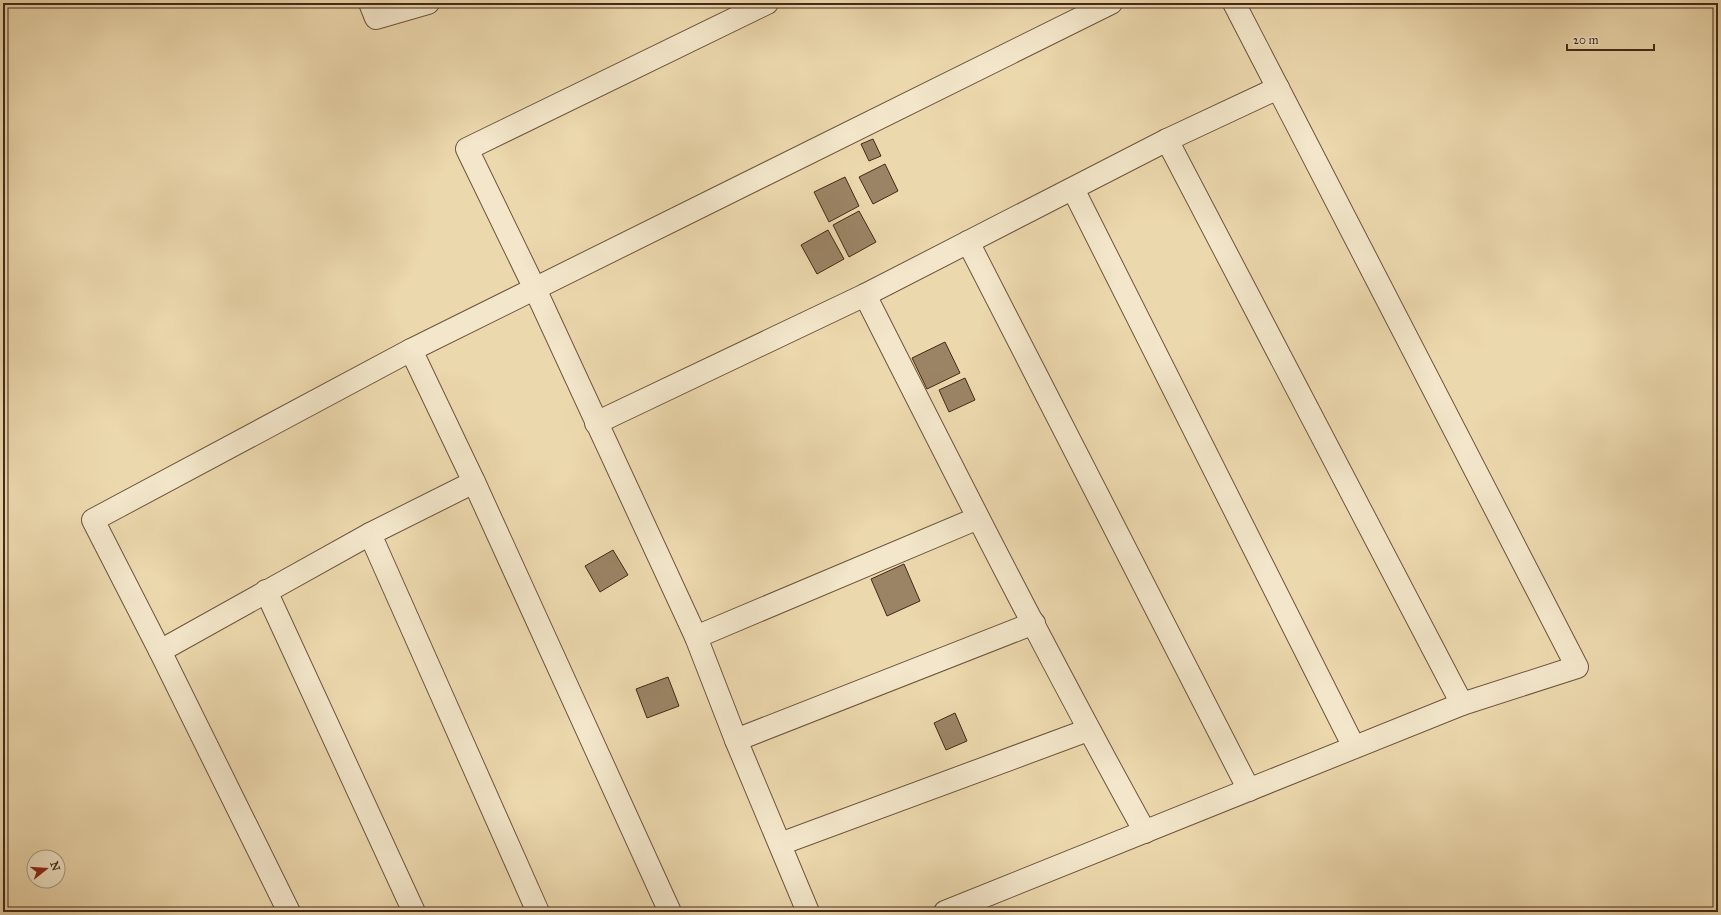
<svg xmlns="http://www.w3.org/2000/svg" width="1721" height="915" viewBox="0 0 1721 915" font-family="'IM FELL Great Primer',serif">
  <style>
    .building { fill: #9b8465; stroke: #442918 }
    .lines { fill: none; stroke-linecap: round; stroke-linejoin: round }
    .minor-casing { stroke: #6e553d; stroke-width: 24 }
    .minor { stroke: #f3e6ca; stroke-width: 22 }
  </style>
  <rect width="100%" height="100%" fill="#ecd8ad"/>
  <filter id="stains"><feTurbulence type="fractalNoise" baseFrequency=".005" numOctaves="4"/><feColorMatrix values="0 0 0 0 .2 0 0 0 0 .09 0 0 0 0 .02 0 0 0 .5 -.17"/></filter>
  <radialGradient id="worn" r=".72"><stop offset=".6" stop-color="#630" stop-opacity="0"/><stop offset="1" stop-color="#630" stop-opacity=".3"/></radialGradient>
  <g class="building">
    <path d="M873 139 881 156 869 161 861 144Z"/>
    <path d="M885 164 898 191 873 204 859 177Z"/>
    <path d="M845 177 859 206 829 222 814 192Z"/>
    <path d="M859 211 876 242 849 257 833 225Z"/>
    <path d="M828 230 844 259 817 274 801 245Z"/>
    <path d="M945 342 960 373 927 389 912 358Z"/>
    <path d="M965 378 975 400 949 412 939 390Z"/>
    <path d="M613 550 628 575 600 592 585 566Z"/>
    <path d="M904 564 920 601 887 616 871 579Z"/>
    <path d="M668 677 679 706 647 718 636 689Z"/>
    <path d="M955 713 967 741 946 750 934 723Z"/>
  </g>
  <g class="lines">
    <g class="minor-casing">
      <g id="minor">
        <path d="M370 3 376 18 428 3"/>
        <path d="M767 3 467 149 535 289 696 637 736 740 808 912"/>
        <path d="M1167 140 1462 704"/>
        <path d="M1073 189 1354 747"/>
        <path d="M968 242 1249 790"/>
        <path d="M865 295C956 475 1047 655 1145 832"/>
        <path d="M411 350 474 482 670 912"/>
        <path d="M596 423 865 295 1167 140 1278 88"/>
        <path d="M370 534 538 912"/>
        <path d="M266 591 414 912"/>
        <path d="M696 637 978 518"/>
        <path d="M160 651 370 534 474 482"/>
        <path d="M736 740 1034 623"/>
        <path d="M780 844 1088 730"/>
        <path d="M289 912 160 651 93 520 411 350 1111 3"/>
        <path d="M945 912 1462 704 1577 667 1234 3"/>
      </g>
    </g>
    <use href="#minor" class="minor"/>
  </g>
  <rect width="1721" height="915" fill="none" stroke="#ecd8ad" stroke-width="16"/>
  <rect x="4" y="4" width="1713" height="907" fill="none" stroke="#442918" stroke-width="2"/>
  <rect x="8" y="8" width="1705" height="899" fill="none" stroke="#442918"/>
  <g transform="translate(46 869) rotate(73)"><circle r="19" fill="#f3e6ca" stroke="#ad9a83"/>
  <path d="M0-3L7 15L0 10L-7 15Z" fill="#8f2418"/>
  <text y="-6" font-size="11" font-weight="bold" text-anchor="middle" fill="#442918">N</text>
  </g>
  <path d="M1567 44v6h87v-6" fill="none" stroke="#442918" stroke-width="2"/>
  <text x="1573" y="44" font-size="12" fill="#442918" stroke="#f3e6ca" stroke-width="3" paint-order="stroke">20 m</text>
  <rect width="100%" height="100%" filter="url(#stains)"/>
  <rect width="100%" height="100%" fill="url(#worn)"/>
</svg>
